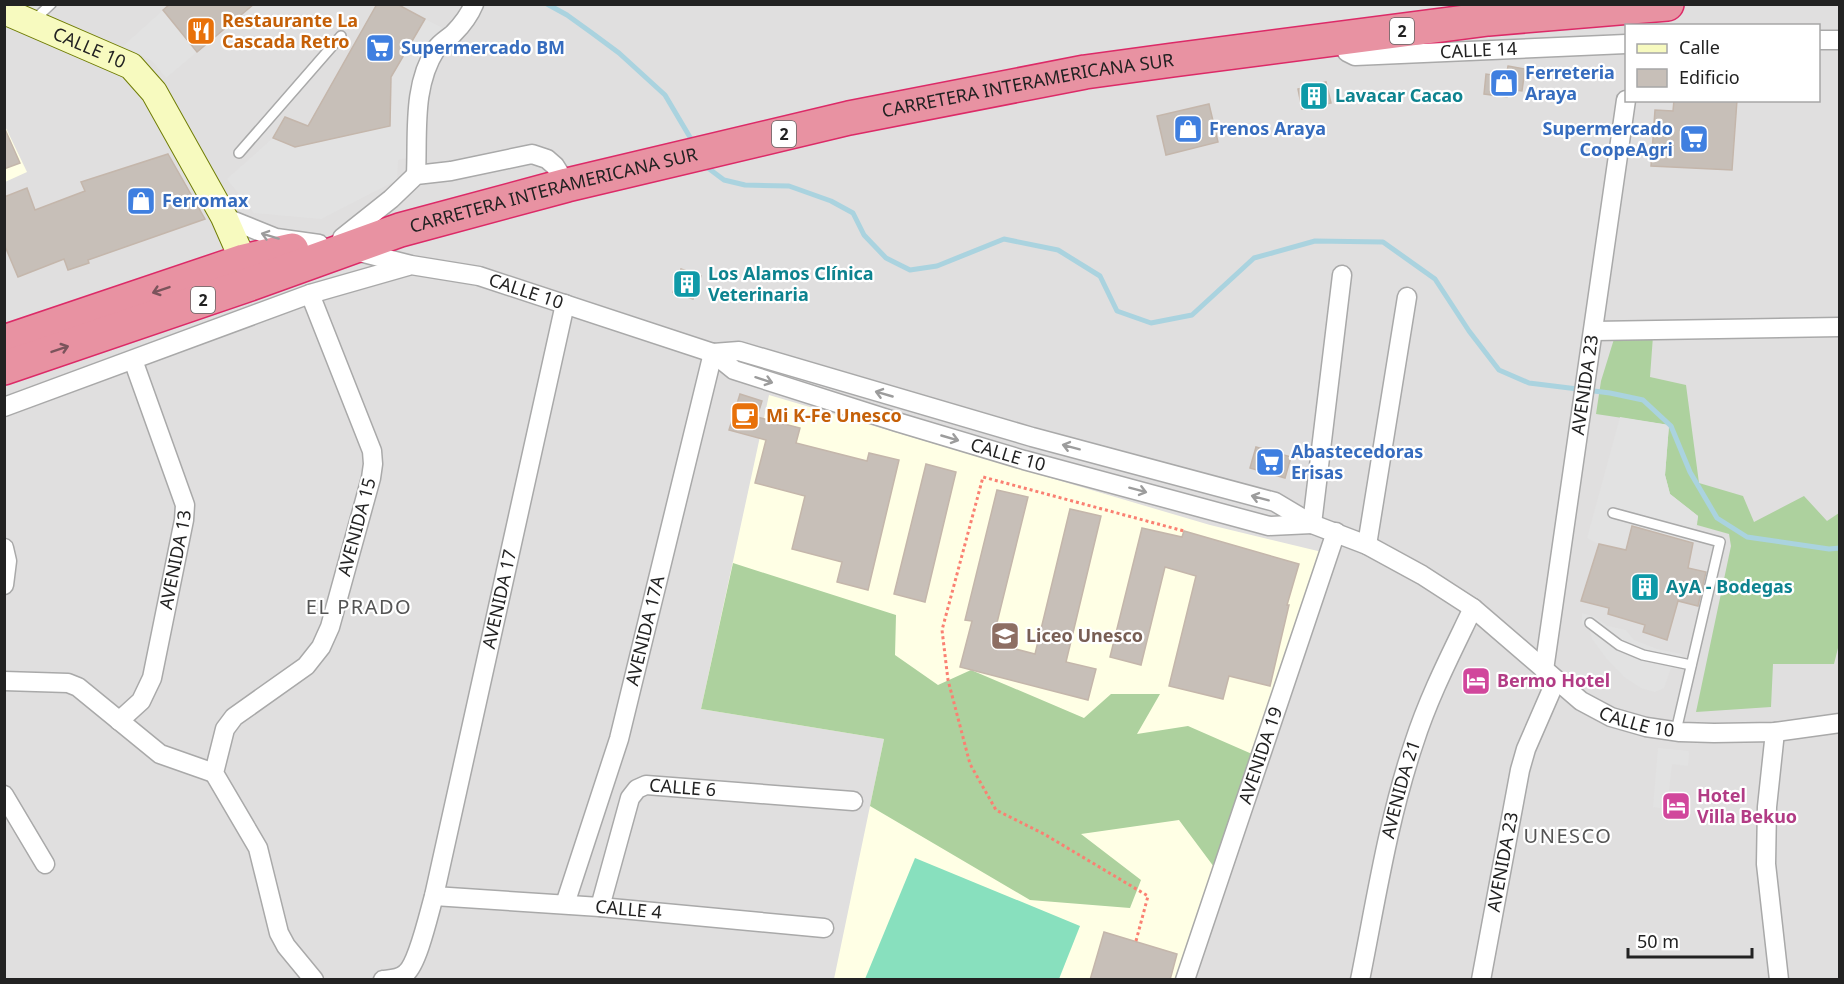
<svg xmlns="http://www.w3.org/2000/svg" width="1844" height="984" viewBox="0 0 1844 984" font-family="'Noto Sans',sans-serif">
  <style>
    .residential { fill: #e0dfdf; fill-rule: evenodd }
    .education { fill: #ffffe5 }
    .forest { fill: #add19e }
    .pitch { fill: #88e0be }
    .parking { fill: #e2e2e2 }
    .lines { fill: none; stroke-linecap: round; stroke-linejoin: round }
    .stream { stroke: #aad3df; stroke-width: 5 }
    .building { fill: #c7bfb8; stroke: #c4b6ab; stroke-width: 1.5 }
    .lane-casing { stroke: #a9a9a9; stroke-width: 12 }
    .street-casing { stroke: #a9a9a9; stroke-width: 21 }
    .secondary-casing { stroke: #707d05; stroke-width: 28 }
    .highway-casing { stroke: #dc2a67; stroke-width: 36 }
    .path { stroke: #fa8072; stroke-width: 3; stroke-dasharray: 3 3; stroke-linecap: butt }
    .lane { stroke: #fff; stroke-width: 9 }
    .street { stroke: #fff; stroke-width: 18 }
    .secondary { stroke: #f7fabf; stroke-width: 26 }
    .highway { stroke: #e892a2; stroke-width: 33 }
    .oneway { stroke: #9c9c9c }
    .oneway2 { stroke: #7b545c }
    .labels { text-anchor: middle; stroke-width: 4.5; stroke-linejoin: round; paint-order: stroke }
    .shield { fill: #fff; stroke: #646464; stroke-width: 1.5 }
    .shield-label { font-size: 16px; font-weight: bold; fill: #222 }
    .food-label { font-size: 18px; font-weight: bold; fill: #c56008; stroke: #fff; text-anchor: start }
    .street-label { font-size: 18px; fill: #222; stroke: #fff }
    .shop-label { font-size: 18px; font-weight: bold; fill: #366cbe; stroke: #fff; text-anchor: start }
    .culture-label { font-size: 18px; font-weight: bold; fill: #0d838f; stroke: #fff; text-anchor: start }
    .education-label { font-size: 18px; font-weight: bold; fill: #785e54; stroke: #fff; text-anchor: start }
    .hotel-label { font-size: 18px; font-weight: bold; fill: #b23c85; stroke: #fff; text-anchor: start }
    .neighbourhood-label { font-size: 20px; letter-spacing: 1.5px; fill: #555; stroke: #fff }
  </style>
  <rect width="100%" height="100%" fill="#f2efe9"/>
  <path class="residential" d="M5 5H1839V979H5ZM1626 26H1818V100H1626Z"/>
  <g class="education">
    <path d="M4 124 27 172 5 182H4Z"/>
    <path d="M769 395 1210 525 1322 552 1175 979H834L884 739 701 709Z"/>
  </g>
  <g class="forest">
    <path d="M1653 336 1650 377 1686 385 1699 483 1743 496 1754 522 1804 496 1827 521 1839 513 1840 640 1834 664H1773L1771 707 1696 712 1731 546 1729 534 1697 525 1698 516 1670 494 1665 475 1669 425 1596 414 1601 381 1614 339Z"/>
    <path d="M733 563 896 615 895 655 938 685 971 670 1084 718 1111 694H1160L1137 734 1188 726 1252 754 1214 867 1179 820 1081 834 1141 880 1130 908 1030 900 870 806 884 739 701 709Z"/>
  </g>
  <path class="pitch" d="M915 858 1080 926 1059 979H865Z"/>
  <g class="parking">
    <path d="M163 10 197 52 166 78 152 61 123 46Z"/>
    <path d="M425 19 447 30 413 88 407 158 398 160 397 180 321 219 254 213 227 179 273 138 295 147 389 126 391 77Z"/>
    <path d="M1620 417 1669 425 1665 475 1670 494 1698 516 1693 543 1633 526 1626 550 1599 544 1587 538Z"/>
    <path d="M1582 613 1595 617 1608 626 1626 630 1634 640 1657 649 1682 654 1680 669 1671 668 1664 688 1655 692 1641 688 1624 677 1606 658 1592 639 1589 628 1582 624Z"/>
    <path d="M1658 748 1689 751 1688 766 1672 764 1667 809 1653 807Z"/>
  </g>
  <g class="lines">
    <g class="stream">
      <path d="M547 4 567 15 592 33 619 53 665 95 694 144"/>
      <path d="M705 162 708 168 724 180 745 185 789 186 831 201 853 213 864 235 886 258 910 270 937 266 1004 239 1058 250 1100 276 1117 311 1151 323 1192 315 1254 258 1315 241 1383 242 1435 279 1469 331 1499 370 1529 383 1610 393 1643 400 1671 426 1690 472 1717 518 1747 537 1829 549 1840 548"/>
    </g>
  </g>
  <g class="building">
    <path d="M170 4H254L197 52 163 10Z"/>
    <path d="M377 4H397L425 19 391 77 390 126 295 147 273 138 285 117 308 126Z"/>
    <path d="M1508 66 1525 69 1522 91 1508 89 1507 97 1484 94 1486 74 1506 77Z"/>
    <path d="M1326 82 1331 103 1302 109 1298 89Z"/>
    <path d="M1674 100H1737L1732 170 1651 166 1655 110 1673 111Z"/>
    <path d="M1209 104 1218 142 1166 155 1157 116Z"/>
    <path d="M4 127 20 163 4 169Z"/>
    <path d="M168 154 205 219 88 260 89 263 68 270 64 259 18 277 4 244V197L27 188 35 210 85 191 81 182Z"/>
    <path d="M681 269 701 276 693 299 673 292Z"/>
    <path d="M740 394 762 401 757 417 800 428 796 443 867 461 869 453 899 460 868 590 837 582 842 562 792 549 805 496 755 483 766 440 729 430Z"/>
    <path d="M1256 447 1291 457 1285 478 1250 468Z"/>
    <path d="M926 464 956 472 925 602 894 594Z"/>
    <path d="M997 490 1028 497 992 643 1035 654 1070 509 1101 516 1066 662 1096 669 1088 700 960 667 972 621 965 620Z"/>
    <path d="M1632 526 1693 543 1688 568 1706 572 1698 606 1678 601 1667 640 1643 632 1645 625 1608 614 1609 608 1581 601 1599 544 1626 550Z"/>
    <path d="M1142 528 1182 537 1184 531 1299 564 1287 605H1289L1270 686 1229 676 1223 699 1169 686 1196 576 1165 567 1141 665 1110 657Z"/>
    <path d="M1104 932 1177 954 1170 980H1090Z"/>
  </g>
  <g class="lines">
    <g class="lane-casing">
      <g id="lane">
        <path d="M33 21 51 4"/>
        <path d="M239 153 341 36"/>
        <path d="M1613 513 1720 542 1676 731"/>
        <path d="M1590 623 1619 645 1643 655 1691 665"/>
      </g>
    </g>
    <g class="street-casing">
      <g id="street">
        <path id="s1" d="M1341 39 1347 52 1355 56 1626 44"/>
        <path d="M1818 40H1840"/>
        <path d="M416 175C418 133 412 86 436 49 440 43 447 39 453 34 462 25 469 16 474 4"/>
        <path id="s2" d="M567 185 555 166 547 159 532 154 451 171 416 175 391 199 342 238 348 249 411 265 479 276 713 353 739 351 1032 437 1275 502 1312 524 1367 545 1422 575 1473 608 1581 701 1611 717 1646 727 1680 732 1714 733 1775 732 1840 723"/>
        <path d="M224 217 276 238 319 244"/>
        <path d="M310 294 372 451 373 464 371 478 330 627 321 647 306 666 234 717 225 729 214 773 258 848 279 933 286 946 314 980"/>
        <path d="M1594 331 1840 327"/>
        <path id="s3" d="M713 353 734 370 897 422 1024 460 1269 526 1312 524"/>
        <path d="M4 407 310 294 408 266"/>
        <path d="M1312 524 1342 275"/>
        <path d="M1367 545 1407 297"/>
        <path d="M4 548 7 561 4 585"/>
        <path id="s4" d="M1544 670 1626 100"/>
        <path d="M4 681 68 683 78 687 160 754 214 773"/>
        <path id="s5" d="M119 721 141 701 152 678 184 520 185 505 133 360"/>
        <path d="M1775 732 1767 807 1766 864 1779 980"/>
        <path d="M4 795 45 864"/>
        <path id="s6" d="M434 896 600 907 824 928"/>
        <path id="s7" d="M565 904 619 739 713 353"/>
        <path id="s8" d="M600 907 630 798 637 789 646 785 853 801"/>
        <path id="s9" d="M383 980C391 979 400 979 406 973 418 963 429 913 434 896L565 304"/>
        <path id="s10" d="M1185 980 1336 532"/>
        <path id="s11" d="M1360 980C1376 900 1388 820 1414 743 1429 696 1452 652 1473 608"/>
        <path id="s12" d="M1481 980 1520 770 1526 749 1556 680"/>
      </g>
    </g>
    <g class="secondary-casing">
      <g id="secondary">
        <path id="s13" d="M4 11 131 66 154 92 224 217 250 276"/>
      </g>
    </g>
    <g class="highway-casing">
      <g id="highway">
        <path d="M4 342 244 261 292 250"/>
        <path id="s14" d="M4 368 253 283 400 230 567 185 849 118 1085 72 1173 60 1488 19 1667 4"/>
      </g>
    </g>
    <path class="path" d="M1136 941 1148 896 1044 834 996 810 970 764 948 680 942 630 983 477 1184 531"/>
    <use href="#lane" class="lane"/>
    <use href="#street" class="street"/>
    <use href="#secondary" class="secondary"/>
    <use href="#highway" class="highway"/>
  </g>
  <defs><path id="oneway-shaft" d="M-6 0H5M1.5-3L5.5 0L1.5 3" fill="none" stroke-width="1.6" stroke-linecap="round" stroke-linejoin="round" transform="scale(1.5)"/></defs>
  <g class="oneway">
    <use href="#oneway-shaft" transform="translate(270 236) rotate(-163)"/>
    <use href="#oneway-shaft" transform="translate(764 380) rotate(18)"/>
    <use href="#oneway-shaft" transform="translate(884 394) rotate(-164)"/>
    <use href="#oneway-shaft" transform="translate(950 438) rotate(16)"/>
    <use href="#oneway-shaft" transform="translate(1071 447) rotate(-165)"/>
    <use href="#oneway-shaft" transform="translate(1138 490) rotate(15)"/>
    <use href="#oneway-shaft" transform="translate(1260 498) rotate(-165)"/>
  </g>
  <g class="oneway2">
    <use href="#oneway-shaft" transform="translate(161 290) rotate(161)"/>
    <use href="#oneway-shaft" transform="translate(60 349) rotate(-19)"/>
  </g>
  <defs>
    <g id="restaurant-square" transform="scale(1.5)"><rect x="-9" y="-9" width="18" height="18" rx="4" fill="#e8710a" stroke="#fff"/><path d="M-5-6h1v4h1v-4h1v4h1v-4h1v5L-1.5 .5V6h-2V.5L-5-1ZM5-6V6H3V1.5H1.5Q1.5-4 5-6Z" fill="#fff"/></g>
    <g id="supermarket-square" transform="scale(1.5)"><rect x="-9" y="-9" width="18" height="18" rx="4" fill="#3f7fe0" stroke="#fff"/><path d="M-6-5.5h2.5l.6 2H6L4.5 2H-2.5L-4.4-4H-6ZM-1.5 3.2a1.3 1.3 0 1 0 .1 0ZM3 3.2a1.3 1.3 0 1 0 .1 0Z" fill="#fff"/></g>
    <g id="shop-square" transform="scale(1.5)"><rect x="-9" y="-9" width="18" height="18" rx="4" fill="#3f7fe0" stroke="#fff"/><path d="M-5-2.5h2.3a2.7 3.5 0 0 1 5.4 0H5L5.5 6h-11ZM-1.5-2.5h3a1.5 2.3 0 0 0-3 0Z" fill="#fff"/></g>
    <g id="building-square" transform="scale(1.5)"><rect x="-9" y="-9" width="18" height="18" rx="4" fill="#0f9aa8" stroke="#fff"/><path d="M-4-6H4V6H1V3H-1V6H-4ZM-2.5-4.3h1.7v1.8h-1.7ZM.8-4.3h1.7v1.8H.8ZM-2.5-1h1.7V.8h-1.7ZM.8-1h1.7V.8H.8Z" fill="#fff"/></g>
    <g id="cafe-square" transform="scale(1.5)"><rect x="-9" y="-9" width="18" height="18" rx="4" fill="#e8710a" stroke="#fff"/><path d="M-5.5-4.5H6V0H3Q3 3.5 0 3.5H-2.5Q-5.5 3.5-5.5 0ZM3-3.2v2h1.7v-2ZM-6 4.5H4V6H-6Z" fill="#fff"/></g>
    <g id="university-square" transform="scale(1.5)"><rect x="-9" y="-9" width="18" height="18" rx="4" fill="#8d6e63" stroke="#fff"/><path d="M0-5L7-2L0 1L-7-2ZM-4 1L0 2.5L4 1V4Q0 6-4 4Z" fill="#fff"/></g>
    <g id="hotel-square" transform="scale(1.5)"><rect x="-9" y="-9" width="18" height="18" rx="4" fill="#d1479c" stroke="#fff"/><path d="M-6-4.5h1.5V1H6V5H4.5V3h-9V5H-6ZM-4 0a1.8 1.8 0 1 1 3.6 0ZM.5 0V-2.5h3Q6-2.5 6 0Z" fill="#fff"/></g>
  </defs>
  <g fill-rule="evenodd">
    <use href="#restaurant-square" x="201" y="31"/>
    <use href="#supermarket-square" x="380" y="48"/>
    <use href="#shop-square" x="1504" y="83"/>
    <use href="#building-square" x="1314" y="96"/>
    <use href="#shop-square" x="1188" y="129"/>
    <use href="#supermarket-square" x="1694" y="139"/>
    <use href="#shop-square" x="141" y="201"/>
    <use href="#building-square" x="687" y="284"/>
    <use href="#cafe-square" x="745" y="416"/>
    <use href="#supermarket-square" x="1270" y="462"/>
    <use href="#building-square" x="1645" y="587"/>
    <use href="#university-square" x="1005" y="636"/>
    <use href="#hotel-square" x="1476" y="681"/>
    <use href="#hotel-square" x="1676" y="806"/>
  </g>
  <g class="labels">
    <g class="shield">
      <rect x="1390" y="18" width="24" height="26" rx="4.5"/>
      <rect x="772" y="121" width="24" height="26" rx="4.5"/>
      <rect x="191" y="287" width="24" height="26" rx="4.5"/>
    </g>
    <g class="shield-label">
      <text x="1402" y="37">2</text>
      <text x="784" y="140">2</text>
      <text x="203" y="306">2</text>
    </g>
    <g class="food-label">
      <text x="222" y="27">Restaurante La<tspan x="222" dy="21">Cascada Retro</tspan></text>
      <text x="766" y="422">Mi K-Fe Unesco</text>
    </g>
    <g class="street-label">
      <text dy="6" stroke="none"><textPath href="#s13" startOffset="93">CALLE 10</textPath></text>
      <text dy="6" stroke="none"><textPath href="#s1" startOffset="147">CALLE 14</textPath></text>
      <text dy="6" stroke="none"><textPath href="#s14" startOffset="1064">CARRETERA INTERAMERICANA SUR</textPath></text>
      <text dy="6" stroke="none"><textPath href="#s14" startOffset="578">CARRETERA INTERAMERICANA SUR</textPath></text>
      <text dy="6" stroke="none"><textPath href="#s2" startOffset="460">CALLE 10</textPath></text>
      <text dy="6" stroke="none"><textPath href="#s4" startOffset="288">AVENIDA 23</textPath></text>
      <text dy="6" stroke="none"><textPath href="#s3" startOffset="314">CALLE 10</textPath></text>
      <text transform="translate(357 527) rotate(-75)" y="6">AVENIDA 15</text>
      <text dy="6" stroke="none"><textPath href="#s5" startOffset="176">AVENIDA 13</textPath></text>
      <text dy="6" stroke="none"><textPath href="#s9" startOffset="411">AVENIDA 17</textPath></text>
      <text dy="6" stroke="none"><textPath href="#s7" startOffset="285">AVENIDA 17A</textPath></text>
      <text dy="6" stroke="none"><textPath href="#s2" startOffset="1668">CALLE 10</textPath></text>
      <text dy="6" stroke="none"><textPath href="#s10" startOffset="237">AVENIDA 19</textPath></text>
      <text dy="6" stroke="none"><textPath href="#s8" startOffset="171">CALLE 6</textPath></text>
      <text dy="6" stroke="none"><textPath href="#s11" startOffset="195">AVENIDA 21</textPath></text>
      <text dy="6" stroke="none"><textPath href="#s12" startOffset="120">AVENIDA 23</textPath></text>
      <text dy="6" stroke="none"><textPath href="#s6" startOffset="195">CALLE 4</textPath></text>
    </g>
    <g class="shop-label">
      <text x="401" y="54">Supermercado BM</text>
      <text x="1525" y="79">Ferreteria<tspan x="1525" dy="21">Araya</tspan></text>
      <text x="1209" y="135">Frenos Araya</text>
      <text x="1673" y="135" text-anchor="end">Supermercado<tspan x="1673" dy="21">CoopeAgri</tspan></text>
      <text x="162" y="207">Ferromax</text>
      <text x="1291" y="458">Abastecedoras<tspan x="1291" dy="21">Erisas</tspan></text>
    </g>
    <g class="culture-label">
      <text x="1335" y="102">Lavacar Cacao</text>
      <text x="708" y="280">Los Alamos Clínica<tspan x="708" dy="21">Veterinaria</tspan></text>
      <text x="1666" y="593">AyA - Bodegas</text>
    </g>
    <g class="education-label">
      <text x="1026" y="642">Liceo Unesco</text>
    </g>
    <g class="hotel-label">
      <text x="1497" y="687">Bermo Hotel</text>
      <text x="1697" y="802">Hotel<tspan x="1697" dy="21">Villa Bekuo</tspan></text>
    </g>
    <g class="neighbourhood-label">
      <text x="359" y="614">EL PRADO</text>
      <text x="1568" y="843">UNESCO</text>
    </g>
  </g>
  <rect width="1844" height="984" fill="none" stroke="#222222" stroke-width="12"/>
  <rect x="1625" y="24" width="195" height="78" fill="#ffffff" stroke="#a7a7a7" stroke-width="1.5"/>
  <rect x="1637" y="44" width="30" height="9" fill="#f7fabf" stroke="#a7a7a7" stroke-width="1.5"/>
  <text x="1679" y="54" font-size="18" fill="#222222">Calle</text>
  <rect x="1637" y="69" width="30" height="18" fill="#c7bfb8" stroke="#a7a7a7" stroke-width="1.5"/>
  <text x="1679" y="84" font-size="18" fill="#222222">Edificio</text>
  <path d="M1628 948v9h124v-9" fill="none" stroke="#222222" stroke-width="3"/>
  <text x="1637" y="948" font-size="18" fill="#222222" stroke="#ffffff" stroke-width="4.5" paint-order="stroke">50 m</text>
</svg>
